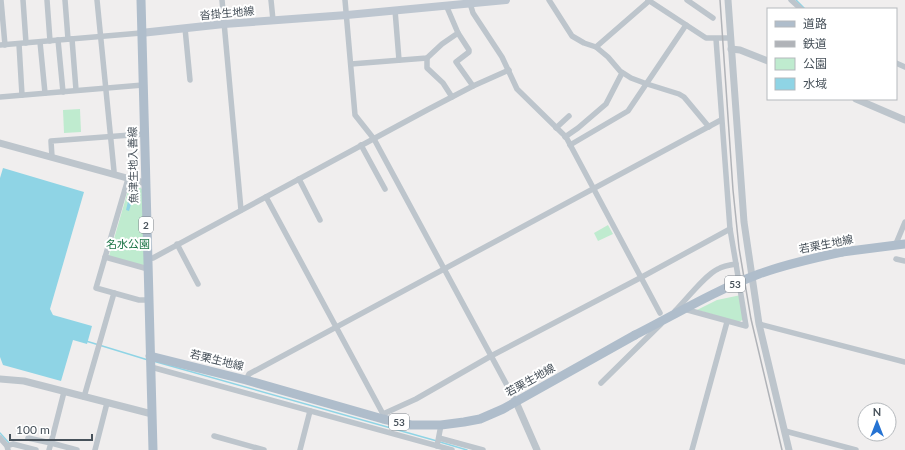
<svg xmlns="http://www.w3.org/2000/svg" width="905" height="450" viewBox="0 0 905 450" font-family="Lato,'Noto Sans JP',sans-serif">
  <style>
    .green { fill: #bfebcf }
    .water { fill: #8fd4e5 }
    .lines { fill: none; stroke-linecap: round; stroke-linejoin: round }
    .stream { stroke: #8fd4e5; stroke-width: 1.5 }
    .minor { stroke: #bdc5cc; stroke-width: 5.5 }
    .tertiary { stroke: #bdc5cc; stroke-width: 7 }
    .secondary { stroke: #bdc6d0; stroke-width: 8 }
    .primary { stroke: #afbdcb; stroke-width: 9 }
    .rail { stroke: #b0b3b8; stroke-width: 1.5 }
    .primary-bridge { stroke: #afbdcb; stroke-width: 9 }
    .labels { text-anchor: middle; stroke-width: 4; stroke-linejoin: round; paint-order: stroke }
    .shield { fill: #fff; stroke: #7e858c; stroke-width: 1 }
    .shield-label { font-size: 10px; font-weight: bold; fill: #47515a }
    .street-label { font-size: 11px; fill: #47515a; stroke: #fff }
    .park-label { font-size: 11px; fill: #1d7648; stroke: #fff }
  </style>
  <rect width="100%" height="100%" fill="#f0eeee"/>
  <g class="green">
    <path d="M80 109 81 132 64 133 63 110Z"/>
    <path d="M136 184 142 189 145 266 109 256 129 187 131 185Z"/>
    <path d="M608 225 613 234 598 241 594 233Z"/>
    <path d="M741 295 744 319 739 322 697 310 717 300Z"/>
  </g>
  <g class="water">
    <path d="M3 168 84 192 50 309 53 315 92 326 87 344 73 340 61 381 3 365 0 357V178Z"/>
    <path d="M134 188 138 190 132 201 129 211 126 210 130 193Z"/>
  </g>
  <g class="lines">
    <g class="stream">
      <path d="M796 0 805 9"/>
      <path d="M86 341 148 360"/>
      <path d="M153 361 437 441"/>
      <path d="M0 433 9 443"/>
      <path d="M440 442 467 450"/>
    </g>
    <g class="minor">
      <path d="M1 0 5 45"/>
      <path d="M23 0 26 43"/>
      <path d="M47 0 50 41"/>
      <path d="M65 0 68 39"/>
      <path d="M97 0 114 171 113 174"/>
      <path d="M222 0 241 210"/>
      <path d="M271 0 273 20"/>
      <path d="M345 0 355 115 374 139 516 402"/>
      <path d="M469 0 473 13 502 57 517 89 566 137 660 313"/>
      <path d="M549 0 572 36 584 43 596 47 608 57 620 71 631 78 647 84 679 94 684 97 709 127"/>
      <path d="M648 0 706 38H730"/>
      <path d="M687 0 713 18"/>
      <path d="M791 0 801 9"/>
      <path d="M395 10 399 60"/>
      <path d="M185 28 190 80"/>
      <path d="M458 33 469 50V52L456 62 473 86"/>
      <path d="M72 39 76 90"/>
      <path d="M58 40 63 92"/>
      <path d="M40 42 45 93"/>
      <path d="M19 44 22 95"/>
      <path d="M0 45 141 33"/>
      <path d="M596 47 649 1"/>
      <path d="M427 58V68L443 83 452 97"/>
      <path d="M896 63 905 67"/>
      <path d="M351 64 427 58 442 44 458 33 446 5"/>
      <path d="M0 97 143 85"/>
      <path d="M556 128 569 116"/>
      <path d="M565 137 578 128 606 104 622 73"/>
      <path d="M361 145 385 189"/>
      <path d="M570 145 628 111 686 25"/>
      <path d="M52 157 51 141 144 134"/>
      <path d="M128 179 96 288 139 300H149"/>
      <path d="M299 179 320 220"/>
      <path d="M266 197 383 414V417"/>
      <path d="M177 244 198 284"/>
      <path d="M895 246 905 222"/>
      <path d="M105 257 148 269"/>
      <path d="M147 259 153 258 427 110 473 86 509 70"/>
      <path d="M896 259 905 261"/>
      <path d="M684 309 746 326 736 264"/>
      <path d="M675 311C686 300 705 275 718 269 723 266 729 265 736 264L730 229 716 39"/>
      <path d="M759 324 905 362"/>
      <path d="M151 367 452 450"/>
      <path d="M246 380 249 374 721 120"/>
      <path d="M601 383 661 324"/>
      <path d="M84 397 114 293"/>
      <path d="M383 414 416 399 491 356 640 278 730 229"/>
      <path d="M785 431 856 450"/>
      <path d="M214 436 264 450"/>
      <path d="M0 438 7 446 8 450"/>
      <path d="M28 438 51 443 64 392"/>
      <path d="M439 438 483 450"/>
      <path d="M7 446 13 444 36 450"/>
      <path d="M437 446 441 425"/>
      <path d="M49 450 51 443 77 450"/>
      <path d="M95 450 107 403"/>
      <path d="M300 450 310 411"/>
      <path d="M692 450 727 322"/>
    </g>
    <g class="tertiary">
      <path d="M728 0 744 222 759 324 789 450"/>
      <path d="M731 49 740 50 768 61"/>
      <path d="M856 99 905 120"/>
      <path d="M0 143 145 183"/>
      <path d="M0 379 24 381 152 414"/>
      <path d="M516 402 537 450"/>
    </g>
    <path class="secondary" d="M141 33 224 24 347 15 506 0"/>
    <g class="primary">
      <path d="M141 0 153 450"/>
      <path d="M842 252 905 244"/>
      <path d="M150 356 246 380 383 419 411 425H441L464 422 480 419 503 409 635 335"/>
    </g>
    <path class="rail" d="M720 0 733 190 739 248 751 319 782 450"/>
    <path class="primary-bridge" d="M635 335C676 314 716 290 759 274 786 264 814 258 842 252"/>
  </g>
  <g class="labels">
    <g class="shield">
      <rect x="139" y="217" width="14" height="16" rx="3"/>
      <rect x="725" y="276" width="20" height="16" rx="3"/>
      <rect x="389" y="414" width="20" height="16" rx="3"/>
    </g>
    <g class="shield-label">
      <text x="146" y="229">2</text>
      <text x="735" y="288">53</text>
      <text x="399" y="426">53</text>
    </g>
    <g class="street-label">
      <text transform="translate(227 13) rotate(-5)" y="4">沓掛生地線</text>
      <text transform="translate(133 165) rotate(-91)" y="4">魚津生地入善線</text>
      <text transform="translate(826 244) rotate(-11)" y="4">若栗生地線</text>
      <text transform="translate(217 360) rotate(14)" y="4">若栗生地線</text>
      <text transform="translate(530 380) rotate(-29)" y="4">若栗生地線</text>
    </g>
    <g class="park-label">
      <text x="128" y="248">名水公園</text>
    </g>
  </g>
  <rect x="767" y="8" width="130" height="92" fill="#ffffff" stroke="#b5b9bd"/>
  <rect x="775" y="21" width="20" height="6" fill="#afbdcb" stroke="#b5b9bd"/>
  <text x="803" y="28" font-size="12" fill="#47515a">道路</text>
  <rect x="775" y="41" width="20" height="6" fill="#b0b3b8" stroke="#b5b9bd"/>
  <text x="803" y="48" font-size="12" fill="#47515a">鉄道</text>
  <rect x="775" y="58" width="20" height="12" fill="#bfebcf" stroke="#b5b9bd"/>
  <text x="803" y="68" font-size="12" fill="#47515a">公園</text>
  <rect x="775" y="78" width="20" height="12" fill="#8fd4e5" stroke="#b5b9bd"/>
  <text x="803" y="88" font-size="12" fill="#47515a">水域</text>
  <g transform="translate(877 422)"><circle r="19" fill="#ffffff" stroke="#b5b9bd"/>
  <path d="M0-3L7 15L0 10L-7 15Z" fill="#2573d3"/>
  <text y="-6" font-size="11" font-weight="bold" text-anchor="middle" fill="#47515a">N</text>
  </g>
  <path d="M10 434v6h82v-6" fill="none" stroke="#47515a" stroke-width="2"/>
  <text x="16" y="434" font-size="12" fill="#47515a" stroke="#ffffff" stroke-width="3" paint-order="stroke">100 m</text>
</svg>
